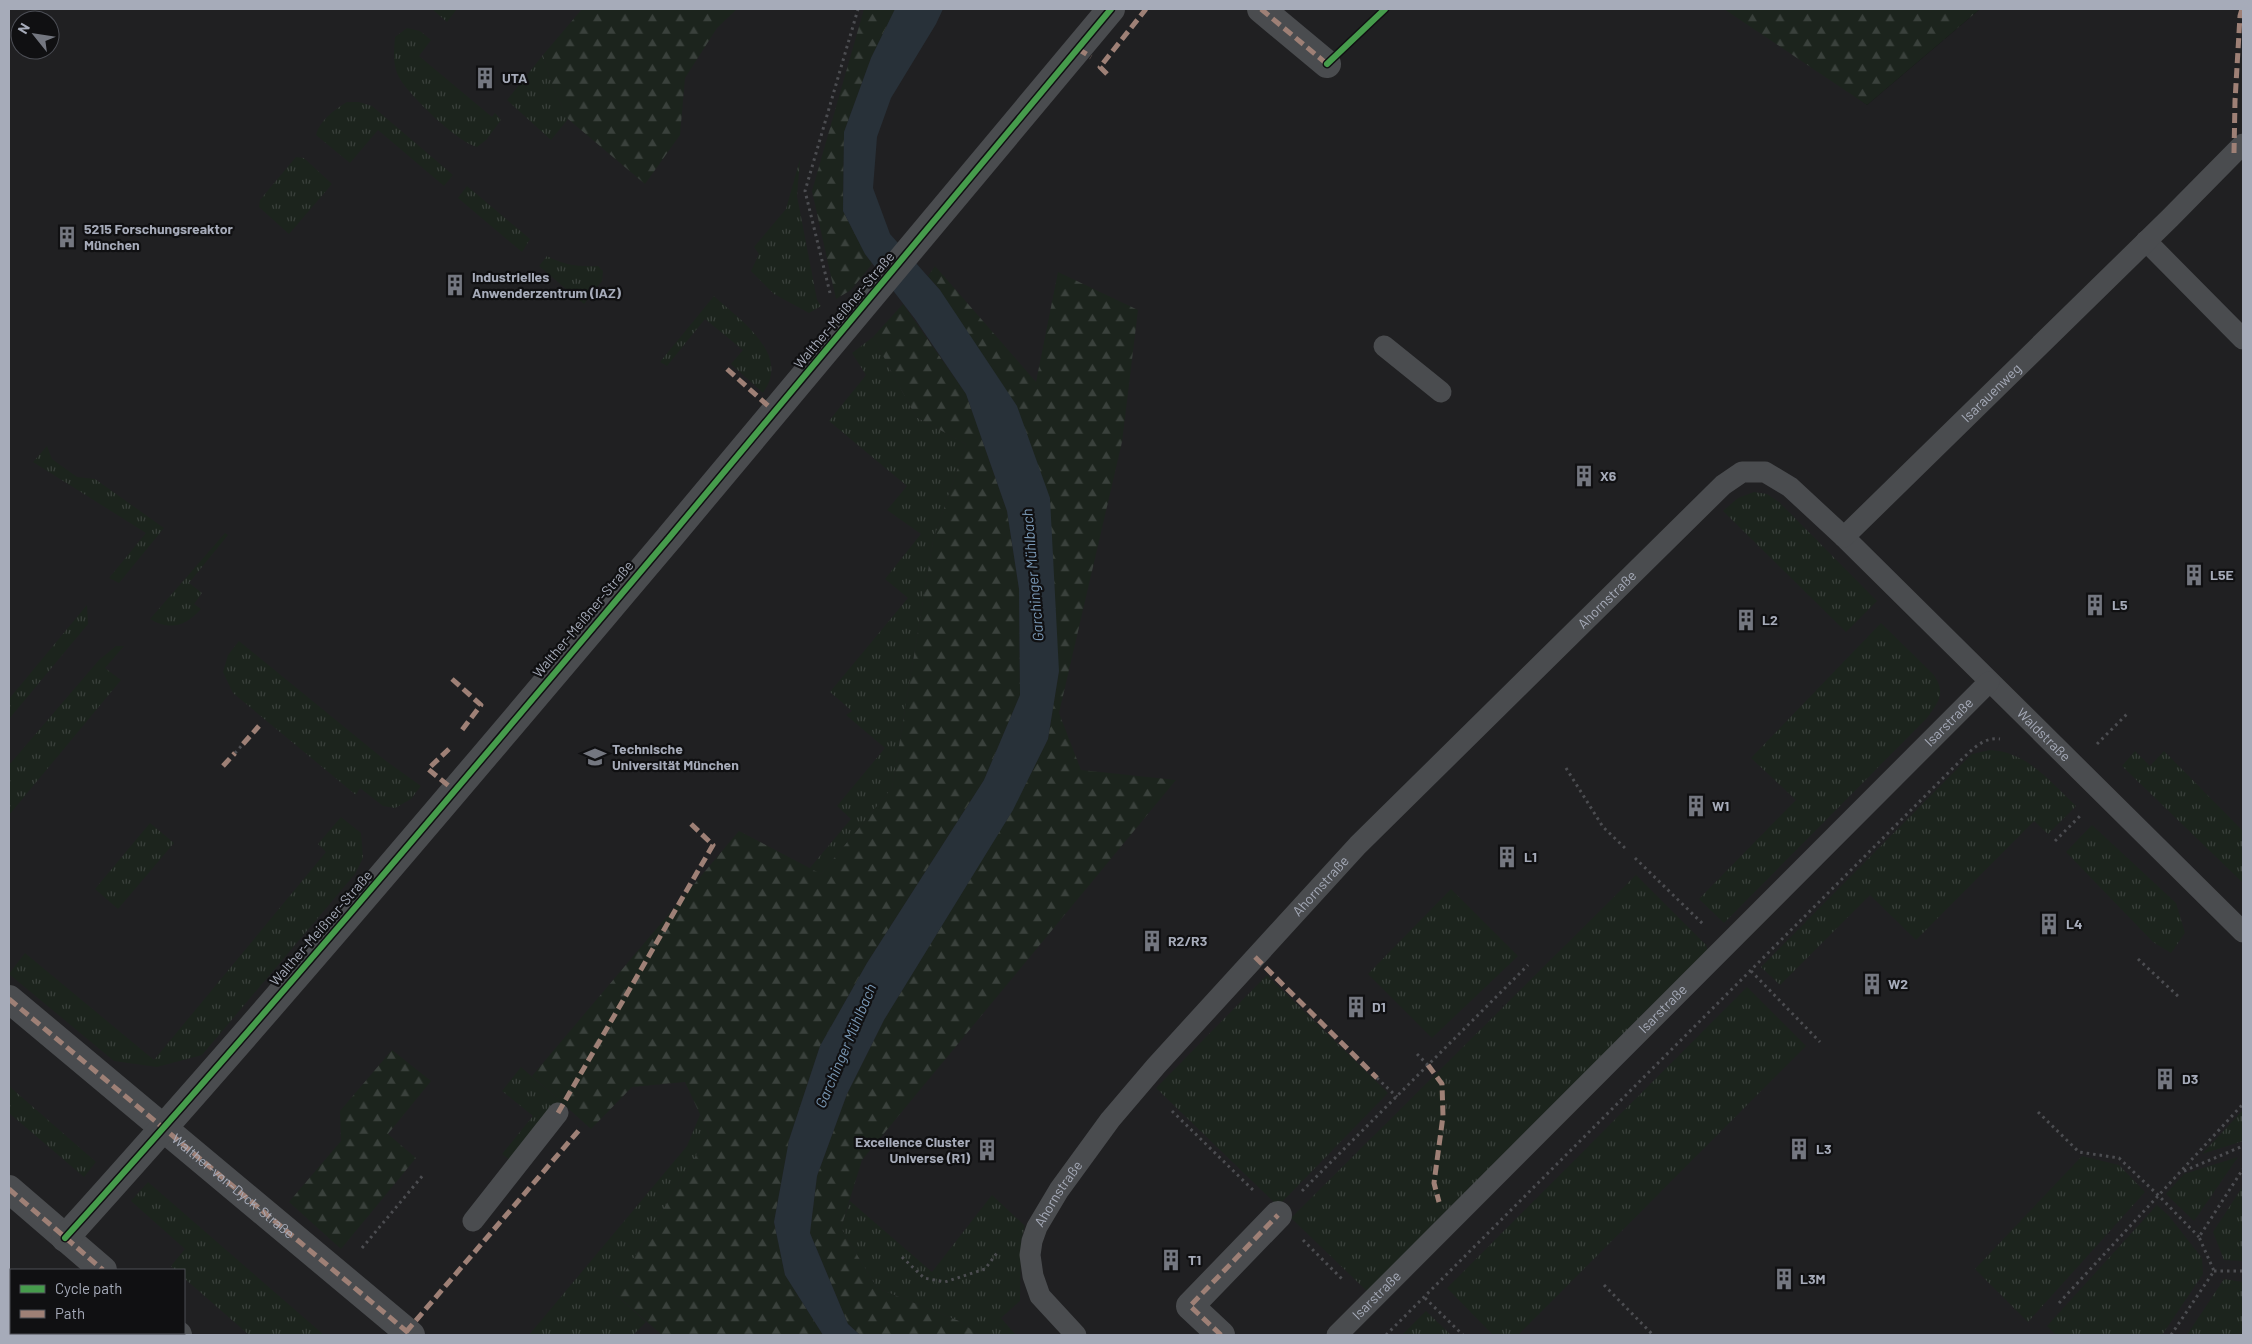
<svg xmlns="http://www.w3.org/2000/svg" width="2252" height="1344" viewBox="0 0 2252 1344" font-family="Barlow,sans-serif">
  <style>
    .built { fill: #202022; fill-rule: evenodd }
    .grass { fill: url(#grass-tufts) }
    .forest { fill: url(#forest-firs) }
    .water { fill: #283139 }
    .lines { fill: none; stroke-linecap: round; stroke-linejoin: round }
    .path { stroke: #4c4d51; stroke-width: 3; stroke-dasharray: 2.5 4; stroke-linecap: butt }
    .lane { stroke: #4a4c4f; stroke-width: 21 }
    .street { stroke: #4a4c4f; stroke-width: 28 }
    .quiet { stroke: #9e8076; stroke-width: 5; stroke-dasharray: 10 5; stroke-linecap: butt }
    .cycleway-casing { stroke: #101012; stroke-width: 9 }
    .cycleway { stroke: #469c4c; stroke-width: 6 }
    .labels { text-anchor: middle; stroke-width: 4.5; stroke-linejoin: round; paint-order: stroke }
    .poi-label { font-size: 14px; font-weight: bold; fill: #a6abb9; stroke: #101012; text-anchor: start }
    .street-label { font-size: 14px; fill: #a6abb9; stroke: #101012 }
    .water-label { font-size: 15px; font-style: italic; fill: #7a99b7; stroke: #101012 }
  </style>
  <defs>
    <pattern id="grass-tufts" width="24" height="20" patternUnits="userSpaceOnUse" patternTransform="scale(1.25)"><rect width="24" height="20" fill="#1c241d"/><path d="M3 7l-1-3M5 7V3M7 7l1-3M15 17l-1-3M17 17v-4M19 17l1-3" fill="none" stroke="#3a413c"/></pattern>
    <pattern id="forest-firs" width="22" height="20" patternUnits="userSpaceOnUse" patternTransform="scale(1.25)"><rect width="22" height="20" fill="#1c241d"/><path d="M5 1l3.5 6h-7zM16 11l3.5 6h-7z" fill="#3a413c"/></pattern>
  </defs>
  <rect width="100%" height="100%" fill="#161616"/>
  <path class="built" d="M9 9H1743L1867 105 1980 9H2243V1335H9ZM20 20H50V50H20ZM11 1270H184V1333H11Z"/>
  <g class="grass">
    <path d="M432 9H457L447 22Z"/>
    <path d="M407 28 420 31 431 40 419 56 492 117 495 113 501 120 486 140 477 147C457 142 411 97 400 79 392 66 394 51 395 37Z"/>
    <path d="M543 55 553 87 568 119 551 140 507 100Z"/>
    <path d="M347 102H359L372 106 453 175 444 186 378 130 350 163 316 135C320 120 334 110 347 102Z"/>
    <path d="M296 157 304 158 332 184 289 234 259 207 260 200Z"/>
    <path d="M800 159 797 196 817 300 821 306 809 313 774 294 751 271 759 254 754 247 786 209Z"/>
    <path d="M467 186 530 239 522 252 458 198Z"/>
    <path d="M547 256C563 265 579 267 598 266L603 271 602 281 584 304 539 266Z"/>
    <path d="M714 296C734 315 780 346 770 379 769 384 765 389 763 393L731 364 743 350 705 319 667 366 660 362Z"/>
    <path d="M873 337 916 417 966 444 933 541 892 788 821 874 809 869 851 819 837 806 885 748 846 715 852 711 830 692 908 598 885 579 921 534 887 510 907 486 829 421 866 375 852 353Z"/>
    <path d="M47 446 52 459 77 477 95 479 164 528 119 583 109 578 146 533 33 462Z"/>
    <path d="M1754 492 1767 494 1779 502 1877 601 1846 632 1723 511 1738 498Z"/>
    <path d="M225 533 228 535 189 583 202 593 194 604 201 609C186 626 170 631 150 619Z"/>
    <path d="M87 605 88 624 9 719V699Z"/>
    <path d="M1881 623 1933 674C1947 693 1938 703 1926 719L1724 923 1699 899 1796 800 1751 758Z"/>
    <path d="M239 641 386 761 421 786 411 799 395 808 383 806 360 788 356 795 233 693 223 672 228 655Z"/>
    <path d="M116 646H124L105 668 121 680 9 815V765L99 660Z"/>
    <path d="M1990 750C2026 751 2052 783 2076 806L2048 834 2034 821 1916 940 1870 895 1780 985 1761 967 1972 754Z"/>
    <path d="M2135 751 2150 766 2164 751 2243 831V883L2122 766Z"/>
    <path d="M341 817 361 833 363 858 355 874 202 1055 157 1067 114 1061 9 974 25 953 154 1060 326 852 318 844Z"/>
    <path d="M150 823 174 843 118 909 95 889Z"/>
    <path d="M2092 825 2176 903 2185 933 2171 953 2153 942 2066 852Z"/>
    <path d="M1636 875 1706 945 1708 952 1369 1293 1291 1218Z"/>
    <path d="M1451 889 1518 956 1432 1038 1368 974Z"/>
    <path d="M1267 975 1388 1093 1278 1206 1156 1088Z"/>
    <path d="M1747 987 1806 1046 1518 1335H1493L1447 1288Z"/>
    <path d="M521 1067 561 1102 513 1162 502 1154 533 1116 502 1091Z"/>
    <path d="M9 1086 96 1162 84 1177 9 1113Z"/>
    <path d="M2243 1110V1141L2202 1154Z"/>
    <path d="M700 1115 709 1134 613 1292 646 1322 633 1335H529L687 1146Z"/>
    <path d="M2082 1156 2119 1165 2145 1192 2028 1322 1975 1269Z"/>
    <path d="M2238 1157 2194 1221 2166 1194 2184 1174Z"/>
    <path d="M148 1182 324 1335H249L184 1278V1270H175L171 1266 185 1249 131 1201Z"/>
    <path d="M2243 1186V1261L2224 1260 2213 1232Z"/>
    <path d="M992 1195 1025 1226 1021 1241 1020 1301 1001 1318 1016 1335H979L959 1321 877 1288 841 1228 850 1201 932 1272Z"/>
    <path d="M2157 1205 2169 1216 2202 1258 2203 1274 2162 1335H2056L2047 1326Z"/>
    <path d="M2224 1279 2243 1282V1335H2187Z"/>
    <path d="M1426 1311 1451 1335H1402Z"/>
  </g>
  <g class="forest">
    <path d="M582 9H737L717 28 685 78 680 135 645 184 568 119 553 87 543 55Z"/>
    <path d="M864 9H895L871 58 844 132 843 211 865 254 872 264 851 290 836 299 812 191Z"/>
    <path d="M1724 9H1980L1867 105Z"/>
    <path d="M935 266 1036 382 1058 272 1138 310 1122 442 1059 713 1081 770 1176 780 862 1160 841 1228 877 1288 959 1321 979 1335H860L848 1324 810 1233 817 1176 847 1094 884 1020 1013 809 1048 739 1059 671 940 290 928 276Z"/>
    <path d="M903 304 966 394 1007 511 1019 589 1020 695 984 780 867 963 820 1046 789 1140 774 1222 785 1275 823 1335H662L613 1292 709 1134 685 1082 632 1087 591 1129 532 1076 739 831 821 874 892 788 933 541 966 444 916 417 873 337Z"/>
    <path d="M392 1050 431 1081 388 1134 416 1158 341 1249 289 1202 341 1141 340 1111Z"/>
  </g>
  <path class="water" d="M895 9H943L936 24 891 98 877 137 873 188 890 234 940 290 1017 406 1050 498 1059 671 1048 739 1013 810 884 1020 847 1094 817 1176 810 1233 848 1324 860 1335H823L785 1275 774 1222 789 1140 820 1046 867 963 984 780 1020 695 1019 589 1007 511 966 394 915 319 865 254 843 211 844 132 871 58Z"/>
  <g class="lines">
    <g class="path">
      <path d="M830 293 805 191 858 9"/>
      <path d="M2097 744 2127 714"/>
      <path d="M235 753 243 744"/>
      <path d="M1566 768 1603 827 1626 849"/>
      <path d="M2055 841 2081 815"/>
      <path d="M1635 858 1703 924"/>
      <path d="M2138 959 2180 998"/>
      <path d="M1751 971 1820 1042"/>
      <path d="M1417 1054 1428 1065"/>
      <path d="M1377 1078 1397 1097"/>
      <path d="M1172 1111 1254 1191"/>
      <path d="M2038 1112 2079 1152 2119 1158 2159 1196 2199 1237"/>
      <path d="M2184 1171 2243 1146"/>
      <path d="M1302 1191 1528 965"/>
      <path d="M1303 1240 1344 1281"/>
      <path d="M362 1248 424 1174"/>
      <path d="M902 1257 924 1278 945 1282 985 1269 997 1253"/>
      <path d="M2214 1271H2243"/>
      <path d="M1604 1285 1653 1335"/>
      <path d="M1425 1298 1463 1335"/>
      <path d="M2059 1303 2243 1104"/>
      <path d="M1386 1335 1963 758C1974 748 1984 737 2000 739"/>
      <path d="M2171 1335 2214 1271 2199 1237 2243 1169"/>
    </g>
    <g class="lane">
      <path d="M2146 241 2243 339"/>
      <path d="M1384 346 1441 392"/>
      <path id="s1" d="M1844 537 2243 932"/>
      <path d="M473 1221 558 1113"/>
      <path id="s2" d="M1076 1335 1040 1296 1033 1276 1030 1255 1032 1241 1037 1227 1059 1190 1110 1120 1156 1066 1358 845 1723 485 1742 472H1765L1790 487 1844 537 2170 218 2243 144"/>
      <path id="s3" d="M1337 1335 1989 682"/>
    </g>
    <g class="street">
      <path d="M1261 9 1327 64"/>
      <path d="M9 999 411 1335"/>
      <path d="M9 1189 103 1270"/>
      <path d="M65 1238C272 1009 470 773 669 538 817 362 965 186 1111 9"/>
      <path d="M175 1333 178 1335"/>
      <path d="M1221 1335 1190 1306 1278 1215"/>
    </g>
    <g class="quiet">
      <path d="M1261 9 1327 64 1330 62"/>
      <path d="M1078 49 1091 57"/>
      <path d="M1107 74 1100 67 1146 9"/>
      <path d="M2234 153 2235 101 2240 16 2242 9"/>
      <path d="M727 369 775 412"/>
      <path d="M452 679 481 705 462 730"/>
      <path d="M243 744 259 726"/>
      <path d="M449 749 428 769 455 791"/>
      <path d="M223 766 235 753"/>
      <path d="M1255 957 1377 1078"/>
      <path id="s4" d="M9 999 411 1335"/>
      <path d="M1428 1065 1442 1084 1443 1116 1434 1183 1439 1202"/>
      <path d="M558 1113 713 845 688 821"/>
      <path d="M9 1189 103 1270"/>
      <path d="M406 1332 580 1129"/>
      <path d="M175 1333 178 1335"/>
      <path d="M1221 1335 1190 1306 1278 1215"/>
    </g>
    <g class="cycleway-casing">
      <g id="cycleway">
        <path d="M1327 64 1385 9"/>
        <path d="M65 1238C272 1009 470 773 669 538 817 362 965 186 1111 9"/>
      </g>
    </g>
    <use href="#cycleway" class="cycleway"/>
  </g>
  <defs>
    <g id="building-bare" transform="scale(1.725)"><path d="M-4-6H4V6H1V3H-1V6H-4ZM-2.5-4.3h1.7v1.8h-1.7ZM.8-4.3h1.7v1.8H.8ZM-2.5-1h1.7V.8h-1.7ZM.8-1h1.7V.8H.8Z" fill="#747780" stroke="#101012" stroke-width="2.5" paint-order="stroke"/></g>
    <g id="university-bare" transform="scale(1.725)"><path d="M0-5L7-2L0 1L-7-2ZM-4 1L0 2.5L4 1V4Q0 6-4 4Z" fill="#747780" stroke="#101012" stroke-width="2.5" paint-order="stroke"/></g>
  </defs>
  <g fill-rule="evenodd">
    <use href="#building-bare" x="485" y="78"/>
    <use href="#building-bare" x="67" y="237"/>
    <use href="#building-bare" x="455" y="285"/>
    <use href="#building-bare" x="1584" y="476"/>
    <use href="#building-bare" x="2194" y="575"/>
    <use href="#building-bare" x="2095" y="605"/>
    <use href="#building-bare" x="1746" y="620"/>
    <use href="#university-bare" x="595" y="757"/>
    <use href="#building-bare" x="1696" y="806"/>
    <use href="#building-bare" x="1507" y="857"/>
    <use href="#building-bare" x="2049" y="924"/>
    <use href="#building-bare" x="1152" y="941"/>
    <use href="#building-bare" x="1872" y="984"/>
    <use href="#building-bare" x="1356" y="1007"/>
    <use href="#building-bare" x="2165" y="1079"/>
    <use href="#building-bare" x="1799" y="1149"/>
    <use href="#building-bare" x="987" y="1150"/>
    <use href="#building-bare" x="1171" y="1260"/>
    <use href="#building-bare" x="1784" y="1279"/>
  </g>
  <g class="labels">
    <g class="poi-label">
      <text x="502" y="83">UTA</text>
      <text x="84" y="234">5215 Forschungsreaktor<tspan x="84" dy="16">München</tspan></text>
      <text x="472" y="282">Industrielles<tspan x="472" dy="16">Anwenderzentrum (IAZ)</tspan></text>
      <text x="1600" y="481">X6</text>
      <text x="2210" y="580">L5E</text>
      <text x="2112" y="610">L5</text>
      <text x="1762" y="625">L2</text>
      <text x="612" y="754">Technische<tspan x="612" dy="16">Universität München</tspan></text>
      <text x="1712" y="811">W1</text>
      <text x="1524" y="862">L1</text>
      <text x="2066" y="929">L4</text>
      <text x="1168" y="946">R2/R3</text>
      <text x="1888" y="989">W2</text>
      <text x="1372" y="1012">D1</text>
      <text x="2182" y="1084">D3</text>
      <text x="970" y="1147" text-anchor="end">Excellence Cluster<tspan x="970" dy="16">Universe (R1)</tspan></text>
      <text x="1816" y="1154">L3</text>
      <text x="1188" y="1265">T1</text>
      <text x="1800" y="1284">L3M</text>
    </g>
    <g class="street-label">
      <text transform="translate(844 310) rotate(-50)" y="5">Walther-Meißner-Straße</text>
      <text dy="5" stroke="none"><textPath href="#s2" startOffset="1492">Isarauenweg</textPath></text>
      <text dy="5" stroke="none"><textPath href="#s2" startOffset="974">Ahornstraße</textPath></text>
      <text transform="translate(583 619) rotate(-50)" y="5">Walther-Meißner-Straße</text>
      <text dy="5" stroke="none"><textPath href="#s3" startOffset="866">Isarstraße</textPath></text>
      <text dy="5" stroke="none"><textPath href="#s1" startOffset="281">Waldstraße</textPath></text>
      <text dy="5" stroke="none"><textPath href="#s2" startOffset="569">Ahornstraße</textPath></text>
      <text transform="translate(321 928) rotate(-49)" y="5">Walther-Meißner-Straße</text>
      <text dy="5" stroke="none"><textPath href="#s3" startOffset="461">Isarstraße</textPath></text>
      <text dy="5" stroke="none"><textPath href="#s4" startOffset="292">Walther-von-Dyck-Straße</textPath></text>
      <text dy="5" stroke="none"><textPath href="#s2" startOffset="164">Ahornstraße</textPath></text>
      <text dy="5" stroke="none"><textPath href="#s3" startOffset="56">Isarstraße</textPath></text>
    </g>
    <g class="water-label">
      <text transform="translate(1033 575) rotate(-95)" y="5">Garchinger Mühlbach</text>
      <text transform="translate(846 1046) rotate(-67)" y="5">Garchinger Mühlbach</text>
    </g>
  </g>
  <rect width="2252" height="1344" fill="none" stroke="#a6abb9" stroke-width="20"/>
  <rect x="10" y="1269" width="175" height="65" fill="#101012" stroke="#4c4e55"/>
  <rect x="20" y="1285" width="25" height="8" fill="#469c4c" stroke="#4c4e55"/>
  <text x="55" y="1294" font-size="15" fill="#a6abb9">Cycle path</text>
  <rect x="20" y="1310" width="25" height="8" fill="#9e8076" stroke="#4c4e55"/>
  <text x="55" y="1319" font-size="15" fill="#a6abb9">Path</text>
  <g transform="translate(35 35) rotate(300)"><circle r="24" fill="#101012" stroke="#4c4e55"/>
  <path d="M0-4L9 19L0 12L-9 19Z" fill="#747780"/>
  <text y="-8" font-size="14" font-weight="bold" text-anchor="middle" fill="#a6abb9">N</text>
  </g>
</svg>
